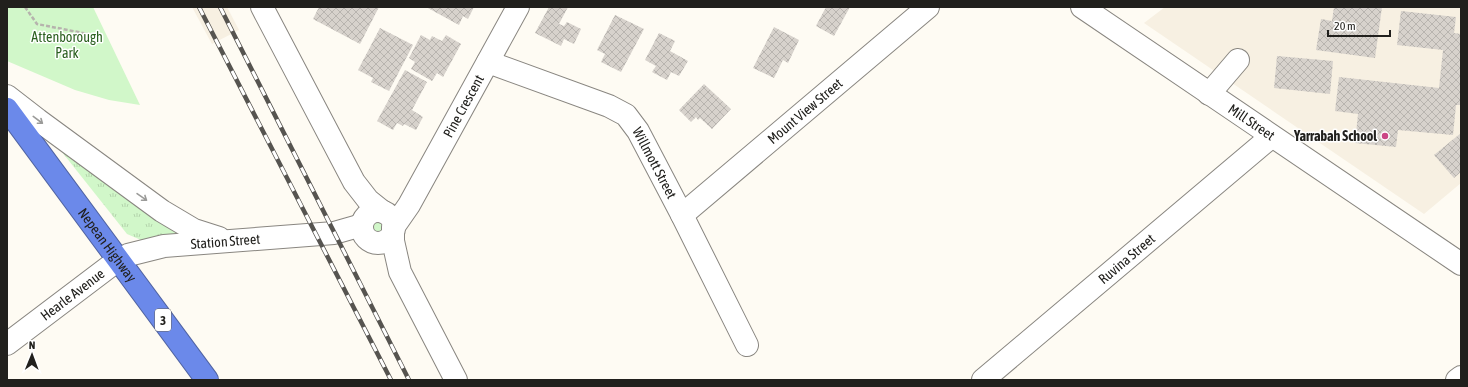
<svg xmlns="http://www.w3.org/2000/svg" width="1468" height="387" viewBox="0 0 1468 387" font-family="'Asap Condensed',sans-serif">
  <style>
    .built { fill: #f7f0e2 }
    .grass { fill: url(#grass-tufts) }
    .green { fill: #d1f7c9 }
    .building { fill: url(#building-cross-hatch) }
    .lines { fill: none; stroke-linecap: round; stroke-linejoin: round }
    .minor-casing { stroke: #898680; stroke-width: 24 }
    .highway-casing { stroke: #5164a2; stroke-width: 24 }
    .path { stroke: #b6b3ad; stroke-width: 2.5; stroke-dasharray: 4 2; stroke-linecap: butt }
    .minor { stroke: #fff; stroke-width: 22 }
    .highway { stroke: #6b89ea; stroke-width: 22 }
    .rail-casing { stroke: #565450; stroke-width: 4.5 }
    .rail { stroke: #fff; stroke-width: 3; stroke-dasharray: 9; stroke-linecap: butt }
    .oneway { stroke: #9b9b99 }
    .poi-dot { fill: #cb4585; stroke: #fff; stroke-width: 1.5 }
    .labels { text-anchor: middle; stroke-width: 3; stroke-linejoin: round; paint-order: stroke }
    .shield { fill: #fff; stroke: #646361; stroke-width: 1 }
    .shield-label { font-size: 13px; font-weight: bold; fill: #21201d }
    .park-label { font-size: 14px; fill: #2a5f1f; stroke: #fff }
    .street-label { font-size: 14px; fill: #21201d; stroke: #fff }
    .poi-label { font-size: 14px; font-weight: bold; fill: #21201d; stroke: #fff; text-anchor: end }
  </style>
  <defs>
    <pattern id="grass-tufts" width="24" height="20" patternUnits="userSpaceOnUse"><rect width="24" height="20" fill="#d1f7c9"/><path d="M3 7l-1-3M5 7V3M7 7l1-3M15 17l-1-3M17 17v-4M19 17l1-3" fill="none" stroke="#b3d3ac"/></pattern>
    <pattern id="building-cross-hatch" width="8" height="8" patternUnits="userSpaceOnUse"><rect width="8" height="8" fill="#d7d2cc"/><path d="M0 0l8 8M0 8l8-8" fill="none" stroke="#b8b4af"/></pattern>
  </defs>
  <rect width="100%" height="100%" fill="#fefbf3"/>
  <g class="built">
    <path d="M192 7H227L239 30 212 44Z"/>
    <path d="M1165 7H1461V183L1424 214 1144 23Z"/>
  </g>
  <g class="grass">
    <path d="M54 142 195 238 141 240 127 234Z"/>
    <path d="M373 214 385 215 386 237 382 239H372L365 233 366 219Z"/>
  </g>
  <path class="green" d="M7 7H93L140 105 109 100 75 90 7 61Z"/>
  <g class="building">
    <path d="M319 7H379L360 44 313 19Z"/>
    <path d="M426 7H474L468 19 463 16 459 25Z"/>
    <path d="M549 7H568L559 24 564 26 567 22 581 29 574 44 564 39 561 46 535 33Z"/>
    <path d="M826 7H850L834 36 816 26Z"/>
    <path d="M1334 7H1382L1375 58 1316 50 1321 19 1332 21Z"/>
    <path d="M1401 11 1456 17 1454 33 1461 34V105H1456L1453 135 1398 130 1396 147 1355 143 1358 114 1335 111 1339 77 1439 88 1443 50 1397 45Z"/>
    <path d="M615 15 644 29 621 72 601 62 605 54 597 50Z"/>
    <path d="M774 27 799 40 788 63 783 60 774 78 753 68Z"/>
    <path d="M380 28 413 45 389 91 371 82 373 78 358 70Z"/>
    <path d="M659 33 675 41 670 51 688 61 679 76 671 72 667 80 652 72 656 66 645 60Z"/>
    <path d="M421 35 430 40 432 36 442 41 446 35 461 44 443 77 437 73 432 81 411 69 415 62 409 58Z"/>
    <path d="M1277 56 1333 61 1330 94 1274 88Z"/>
    <path d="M405 70 427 82 412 110 423 117 416 130 404 124 403 126 397 123 393 130 377 121Z"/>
    <path d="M704 84 731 109 712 129 700 118 698 120 696 117 691 122 679 110Z"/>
    <path d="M1461 133V172L1454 178 1434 155Z"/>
  </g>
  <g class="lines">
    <g class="minor-casing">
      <g id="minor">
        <path d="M262 7 354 182 368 200 383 212"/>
        <path id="s1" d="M1082 7 1461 264"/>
        <path id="s2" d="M488 62 609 106 626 115 638 131 682 215 747 345"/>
        <path d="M1209 94 1238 60"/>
        <path d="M7 96 38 120 162 211 194 230 219 238"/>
        <circle cx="378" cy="227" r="16"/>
        <path id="s3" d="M682 215 928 7"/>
        <path id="s4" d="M393 228 409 205 518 7"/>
        <path d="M393 229V241L400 272 456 380"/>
        <path id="s5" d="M7 344 118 260 128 255 164 246 334 233 362 225"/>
        <path id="s6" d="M983 380 1271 137"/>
        <path d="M1457 380 1461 377"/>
      </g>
    </g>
    <g class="highway-casing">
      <g id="highway">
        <path id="s7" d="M7 109 207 380"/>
      </g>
    </g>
    <path class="path" d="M25 7 37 24 88 34"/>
    <use href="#minor" class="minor"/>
    <use href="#highway" class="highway"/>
    <g class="rail-casing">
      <g id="rail">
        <path d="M199 7 391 380"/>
        <path d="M220 7 409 380"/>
      </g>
    </g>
    <use href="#rail" class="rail"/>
  </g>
  <defs><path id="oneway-shaft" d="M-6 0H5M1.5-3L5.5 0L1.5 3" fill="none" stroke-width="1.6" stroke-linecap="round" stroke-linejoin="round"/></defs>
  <g class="oneway">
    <use href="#oneway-shaft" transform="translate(38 120) rotate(37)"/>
    <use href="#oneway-shaft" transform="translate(142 197) rotate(35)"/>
  </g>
  <circle class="poi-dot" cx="1385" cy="136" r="4"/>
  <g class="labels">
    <rect class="shield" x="155" y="309" width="16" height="22" rx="3"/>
    <g class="shield-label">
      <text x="163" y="325">3</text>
    </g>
    <g class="park-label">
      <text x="67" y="42">Attenborough<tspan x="67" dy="16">Park</tspan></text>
    </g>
    <g class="street-label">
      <text dy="5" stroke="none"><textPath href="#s4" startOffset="141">Pine Crescent</textPath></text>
      <text dy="5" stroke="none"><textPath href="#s3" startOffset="161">Mount View Street</textPath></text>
      <text dy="5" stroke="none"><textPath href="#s1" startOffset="205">Mill Street</textPath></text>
      <text dy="5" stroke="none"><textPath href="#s2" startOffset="204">Willmott Street</textPath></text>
      <text dy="5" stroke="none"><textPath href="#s5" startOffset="249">Station Street</textPath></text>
      <text dy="5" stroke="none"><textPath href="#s7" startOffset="169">Nepean Highway</textPath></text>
      <text dy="5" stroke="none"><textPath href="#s6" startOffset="188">Ruvina Street</textPath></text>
      <text dy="5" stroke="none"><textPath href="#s5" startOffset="82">Hearle Avenue</textPath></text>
    </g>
    <g class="poi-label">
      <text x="1377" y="141">Yarrabah School</text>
    </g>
  </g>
  <rect width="1468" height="387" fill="none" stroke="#21201d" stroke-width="16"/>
  <g transform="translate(32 355) rotate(1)" stroke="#ffffff" stroke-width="3" paint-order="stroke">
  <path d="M0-3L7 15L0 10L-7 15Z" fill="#21201d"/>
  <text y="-6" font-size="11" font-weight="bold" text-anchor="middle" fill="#21201d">N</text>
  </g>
  <path d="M1328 30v6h62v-6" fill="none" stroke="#21201d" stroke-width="2"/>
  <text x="1334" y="30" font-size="12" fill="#21201d" stroke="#ffffff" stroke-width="3" paint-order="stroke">20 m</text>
</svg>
